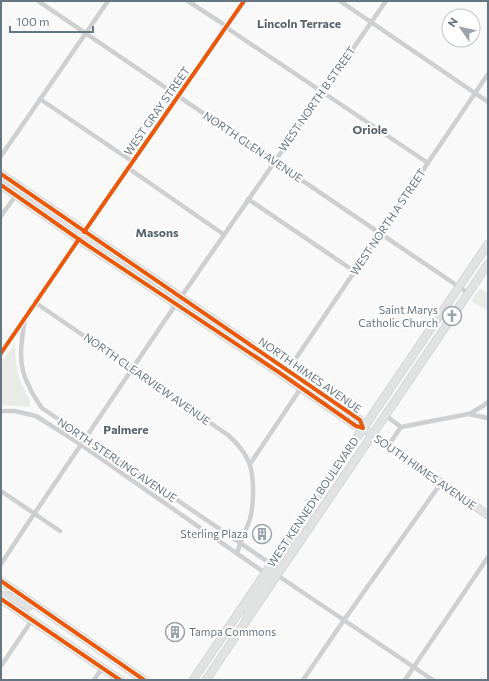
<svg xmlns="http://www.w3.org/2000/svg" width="489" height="681" viewBox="0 0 489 681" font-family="Commissioner,sans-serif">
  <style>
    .green { fill: #e8ebe6 }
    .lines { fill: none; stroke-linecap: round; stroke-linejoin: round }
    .secondary-casing { stroke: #d5d6d7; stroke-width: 9 }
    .primary-casing { stroke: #d5d6d7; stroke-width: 9 }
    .street { stroke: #cecfd0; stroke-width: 4.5 }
    .secondary { stroke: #e1e2e2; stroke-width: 7 }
    .primary { stroke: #e1e2e2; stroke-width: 7 }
    .cycleway-casing { stroke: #fff; stroke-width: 6 }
    .cycleway { stroke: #e8590c; stroke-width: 4 }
    .labels { text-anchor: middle; stroke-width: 4; stroke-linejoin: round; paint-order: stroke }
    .street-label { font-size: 11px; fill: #657683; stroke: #fff }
    .poi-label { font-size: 11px; fill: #657683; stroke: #fff; text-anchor: end }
    .neighbourhood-label { font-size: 12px; font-weight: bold; fill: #57646e; stroke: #fff }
  </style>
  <rect width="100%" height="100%" fill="#f9f9f9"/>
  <g class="green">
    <path d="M480 288 488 293 487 311 471 301Z"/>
    <path d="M15 343C15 355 16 368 20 380 23 389 31 397 30 406L29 407 1 405V363Z"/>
  </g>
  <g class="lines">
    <g class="secondary-casing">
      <g id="secondary">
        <path d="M1 174C120 256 240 338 360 420L363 428"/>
        <path d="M1 185 87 245 280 373 356 426 363 428 388 446 488 515"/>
      </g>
    </g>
    <g class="primary-casing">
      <g id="primary">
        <path d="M277 575C274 559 291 549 297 535 298 532 298 528 299 525"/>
        <path d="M1 581 144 680"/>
        <path d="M1 595 11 597 26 606H29L32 603"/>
        <path d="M1 599 120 680"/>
        <path d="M247 618C248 615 248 611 249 608 255 594 270 584 271 568"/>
        <path d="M193 680 488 244"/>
        <path d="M206 680 488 264"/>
      </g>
    </g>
    <g class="street">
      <path d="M38 1 468 293"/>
      <path d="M188 1 223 24 230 30 428 163"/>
      <path d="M340 1 488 102"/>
      <path d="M40 99 133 162"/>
      <path d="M1 156 108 1"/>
      <path d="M128 168 223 234"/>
      <path d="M248 199 354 271"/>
      <path d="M1 216 16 195"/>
      <path d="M84 232 244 1"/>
      <path d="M181 297 386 1"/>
      <path d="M36 303 228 435C248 453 254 467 253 494 253 502 252 511 250 519 246 531 240 541 237 554"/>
      <path d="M25 319C21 342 17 365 29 386 32 394 37 401 42 408L271 564"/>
      <path d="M1 353 79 239"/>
      <path d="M288 370 488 74"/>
      <path d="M1 411H15L36 416 77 442 265 573"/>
      <path d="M469 414 483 406 488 402"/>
      <path d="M385 415 401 427"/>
      <path d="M388 446 401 427 468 414 488 418"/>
      <path d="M250 464 301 388"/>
      <path d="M1 491 60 531"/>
      <path d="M1 564 24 529 176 304"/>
      <path d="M277 575 433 680"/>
      <path d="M1 666 32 620"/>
      <path d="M94 680 102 668"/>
      <path d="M303 680 344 620 441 483"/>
      <path d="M405 680 488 557"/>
    </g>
    <use href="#secondary" class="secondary"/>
    <use href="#primary" class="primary"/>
    <g class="cycleway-casing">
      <g id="cycleway">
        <path d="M1 174C120 256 240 338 360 420L363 428"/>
        <path d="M1 185 87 245 280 373 356 426 363 428"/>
        <path d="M84 232 244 1"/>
        <path d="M1 353 79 239"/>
        <path d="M1 581 144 680"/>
        <path d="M1 599 120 680"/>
      </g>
    </g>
    <use href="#cycleway" class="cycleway"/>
  </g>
  <defs>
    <g id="church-ring" transform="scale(1)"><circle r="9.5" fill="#fff" stroke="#99a4ac" stroke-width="1.5"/><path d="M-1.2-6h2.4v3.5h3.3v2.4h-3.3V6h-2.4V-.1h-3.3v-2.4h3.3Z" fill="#99a4ac"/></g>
    <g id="building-ring" transform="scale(1)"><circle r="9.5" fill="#fff" stroke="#99a4ac" stroke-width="1.5"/><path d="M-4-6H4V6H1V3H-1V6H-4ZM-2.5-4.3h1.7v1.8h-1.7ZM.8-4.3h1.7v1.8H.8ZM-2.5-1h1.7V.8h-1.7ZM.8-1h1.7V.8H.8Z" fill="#99a4ac"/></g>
  </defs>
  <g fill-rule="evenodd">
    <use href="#church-ring" x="452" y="316"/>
    <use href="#building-ring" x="262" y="534"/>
    <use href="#building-ring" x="175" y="632"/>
  </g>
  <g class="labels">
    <g class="street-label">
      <text transform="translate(317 99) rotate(-55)" y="4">WEST NORTH B STREET</text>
      <text transform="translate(157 111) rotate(-55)" y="4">WEST GRAY STREET</text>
      <text transform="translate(253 147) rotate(34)" y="4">NORTH GLEN AVENUE</text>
      <text transform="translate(388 222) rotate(-56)" y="4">WEST NORTH A STREET</text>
      <text transform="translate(310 375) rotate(35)" y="4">NORTH HIMES AVENUE</text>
      <text transform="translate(147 379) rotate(35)" y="4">NORTH CLEARVIEW AVENUE</text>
      <text transform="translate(117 460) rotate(34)" y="4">NORTH STERLING AVENUE</text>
      <text transform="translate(425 472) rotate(35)" y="4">SOUTH HIMES AVENUE</text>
      <text transform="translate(313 502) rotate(-56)" y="4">WEST KENNEDY BOULEVARD</text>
    </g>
    <g class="poi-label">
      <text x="438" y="314">Saint Marys<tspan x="438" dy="13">Catholic Church</tspan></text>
      <text x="248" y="538">Sterling Plaza</text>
      <text x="189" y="636" text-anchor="start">Tampa Commons</text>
    </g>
    <g class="neighbourhood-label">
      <text x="299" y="28">Lincoln Terrace</text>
      <text x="370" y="134">Oriole</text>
      <text x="157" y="237">Masons</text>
      <text x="126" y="434">Palmere</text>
    </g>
  </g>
  <rect width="489" height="681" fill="none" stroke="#657683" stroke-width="4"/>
  <g transform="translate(461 28) rotate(304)"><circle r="19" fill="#ffffff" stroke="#c1c8cd"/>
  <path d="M0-3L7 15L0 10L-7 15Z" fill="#99a4ac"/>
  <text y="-6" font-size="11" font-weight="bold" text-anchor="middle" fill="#657683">N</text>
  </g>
  <path d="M10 26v6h83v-6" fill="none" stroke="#657683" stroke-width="2"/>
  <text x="16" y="26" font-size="12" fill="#657683" stroke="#ffffff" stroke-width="3" paint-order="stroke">100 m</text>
</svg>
